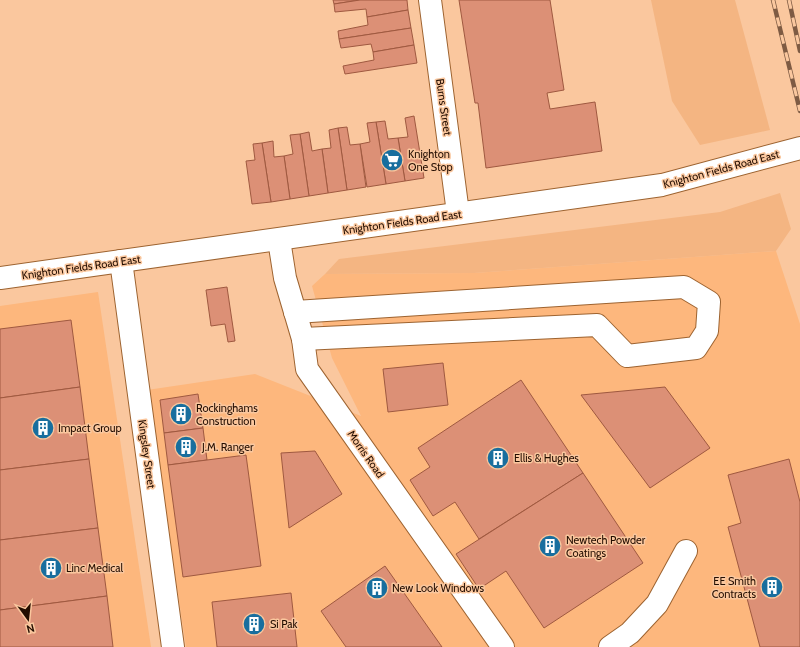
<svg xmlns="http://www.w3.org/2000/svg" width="800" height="647" viewBox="0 0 800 647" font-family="Cabin,sans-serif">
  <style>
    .built { fill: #fdb77d }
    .green { fill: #f4b582 }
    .building { fill: #dc9076; stroke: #9f5940 }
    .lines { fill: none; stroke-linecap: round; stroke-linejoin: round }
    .minor-casing { stroke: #9d6330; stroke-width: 24 }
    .minor { stroke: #fff; stroke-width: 22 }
    .rail-casing { stroke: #7e5b43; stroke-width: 4.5 }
    .rail { stroke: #fac79e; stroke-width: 3; stroke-dasharray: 9; stroke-linecap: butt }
    .labels { text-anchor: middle; stroke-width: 3; stroke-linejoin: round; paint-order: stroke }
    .street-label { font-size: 11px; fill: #230d00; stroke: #fac79e }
    .poi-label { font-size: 11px; fill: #230d00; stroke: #fac79e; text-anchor: start }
  </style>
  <rect width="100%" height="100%" fill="#fac79e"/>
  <g class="built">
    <path d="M776 251 800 324V647H186L147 390 255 374 361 416 332 358 312 286 325 274 474 273Z"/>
    <path d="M98 292 151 647H0V306Z"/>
  </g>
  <g class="green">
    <path d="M651 0H735L770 130 700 145 672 101Z"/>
    <path d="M780 193 791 229 776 251 474 273 325 274 339 259 720 212Z"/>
  </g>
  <g class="building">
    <path d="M333 0H360L334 4Z"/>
    <path d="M360 0H407L408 10 367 17 366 9 335 12 334 4Z"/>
    <path d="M459 0H550L564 90 547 93 550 109 595 102 602 151 486 168 478 103H475Z"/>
    <path d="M408 10 411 28 339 39 338 31 368 25 367 17Z"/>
    <path d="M411 28 414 45 373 52 371 44 341 48 339 39Z"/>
    <path d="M414 45 417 63 345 74 343 66 374 60 373 52Z"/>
    <path d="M414 116 424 178 405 181 398 138 408 137 405 118Z"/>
    <path d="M385 121 388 139 398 138 405 181 386 184 376 122Z"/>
    <path d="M376 122 386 184 367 187 360 144 370 142 367 123Z"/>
    <path d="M347 127 350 145 360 144 366 187 347 190 338 128Z"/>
    <path d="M338 128 347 190 328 193 322 149 331 148 329 130Z"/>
    <path d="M309 132 312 151 322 149 328 193 309 196 300 134Z"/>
    <path d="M300 134 309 196 290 199 284 156 293 154 290 135Z"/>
    <path d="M273 141 274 157 284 156 290 199 271 202 262 143Z"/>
    <path d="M262 143 271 202 252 204 246 161 255 160 253 144Z"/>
    <path d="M227 287 235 341 228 342 225 324 211 326 206 290Z"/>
    <path d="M71 320 80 387 0 398V329Z"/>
    <path d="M443 363 448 405 388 412 383 369Z"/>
    <path d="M521 380 583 473 479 539 455 502 433 516 410 480 430 467 418 448Z"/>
    <path d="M80 387 89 459 0 470V398Z"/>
    <path d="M665 387 710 448 650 488 581 395Z"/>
    <path d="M198 394 203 428 164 433 160 400Z"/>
    <path d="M203 428 207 460 168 465 164 433Z"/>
    <path d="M315 451 342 494 289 528 281 453Z"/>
    <path d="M246 455 261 566 183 577 168 465Z"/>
    <path d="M89 459 98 528 0 540V470Z"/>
    <path d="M789 459 800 502V647H760L728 527 741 523 728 475Z"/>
    <path d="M583 473 643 563 544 628 506 571 479 589 456 554Z"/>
    <path d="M98 528 107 596 0 610V540Z"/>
    <path d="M385 566 442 647H346L321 611Z"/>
    <path d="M291 593 297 647H217L212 602Z"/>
    <path d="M107 596 113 647H0V610Z"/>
  </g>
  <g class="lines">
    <g class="minor-casing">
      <g id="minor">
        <path d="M430 0 458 213"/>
        <path d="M279 240 285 278 303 339 307 369 503 647"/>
        <path d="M121 261 173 647"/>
        <path d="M0 278 662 185 800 148"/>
        <path d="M295 312 684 287 709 302 707 331 696 348 627 356 597 325 303 339"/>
        <path d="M610 647 630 633 657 604 686 551"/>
      </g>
    </g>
    <use href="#minor" class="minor"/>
    <g class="rail-casing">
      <g id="rail">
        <path d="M773 0 800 111"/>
        <path d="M789 0 800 51"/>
      </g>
    </g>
    <use href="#rail" class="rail"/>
  </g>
  <defs>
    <g id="supermarket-disc" transform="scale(1.15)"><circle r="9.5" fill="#186e9e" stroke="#fac79e"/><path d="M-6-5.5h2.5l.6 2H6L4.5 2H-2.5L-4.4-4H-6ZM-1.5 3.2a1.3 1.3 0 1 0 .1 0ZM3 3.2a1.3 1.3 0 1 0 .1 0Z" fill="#fff"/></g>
    <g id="building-disc" transform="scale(1.15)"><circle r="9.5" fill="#186e9e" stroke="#fac79e"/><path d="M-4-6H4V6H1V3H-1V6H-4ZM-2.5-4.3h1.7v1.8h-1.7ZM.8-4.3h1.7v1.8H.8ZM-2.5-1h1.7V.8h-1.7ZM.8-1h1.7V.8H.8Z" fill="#fff"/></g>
  </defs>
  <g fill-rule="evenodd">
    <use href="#supermarket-disc" x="392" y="160"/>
    <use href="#building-disc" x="181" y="414"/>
    <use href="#building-disc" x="43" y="428"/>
    <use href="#building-disc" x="186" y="447"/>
    <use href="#building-disc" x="498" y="458"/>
    <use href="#building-disc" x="550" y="546"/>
    <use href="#building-disc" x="51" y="568"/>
    <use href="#building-disc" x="772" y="587"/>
    <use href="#building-disc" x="377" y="588"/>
    <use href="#building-disc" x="254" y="624"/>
  </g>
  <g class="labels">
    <g class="street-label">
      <text transform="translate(444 107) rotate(82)" y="4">Burns Street</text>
      <text transform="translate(721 169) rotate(-15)" y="4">Knighton Fields Road East</text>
      <text transform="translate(402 222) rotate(-8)" y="4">Knighton Fields Road East</text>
      <text transform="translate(81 267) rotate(-8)" y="4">Knighton Fields Road East</text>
      <text transform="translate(147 454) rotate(82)" y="4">Kingsley Street</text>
      <text transform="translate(366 454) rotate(55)" y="4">Morris Road</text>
    </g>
    <g class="poi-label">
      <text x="408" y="158">Knighton<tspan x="408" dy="13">One Stop</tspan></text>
      <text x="196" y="412">Rockinghams<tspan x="196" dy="13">Construction</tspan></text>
      <text x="58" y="432">Impact Group</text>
      <text x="202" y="451">J.M. Ranger</text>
      <text x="514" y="462">Ellis &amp; Hughes</text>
      <text x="566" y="544">Newtech Powder<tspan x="566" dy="13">Coatings</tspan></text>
      <text x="66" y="572">Linc Medical</text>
      <text x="756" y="585" text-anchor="end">EE Smith<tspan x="756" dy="13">Contracts</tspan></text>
      <text x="392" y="592">New Look Windows</text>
      <text x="270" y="628">Si Pak</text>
    </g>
  </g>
  <g transform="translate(28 619) rotate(165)" stroke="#fac79e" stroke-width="3" paint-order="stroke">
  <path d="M0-3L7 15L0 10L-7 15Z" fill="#230d00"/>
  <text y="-6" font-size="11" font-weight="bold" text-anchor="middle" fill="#230d00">N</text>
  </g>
</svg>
